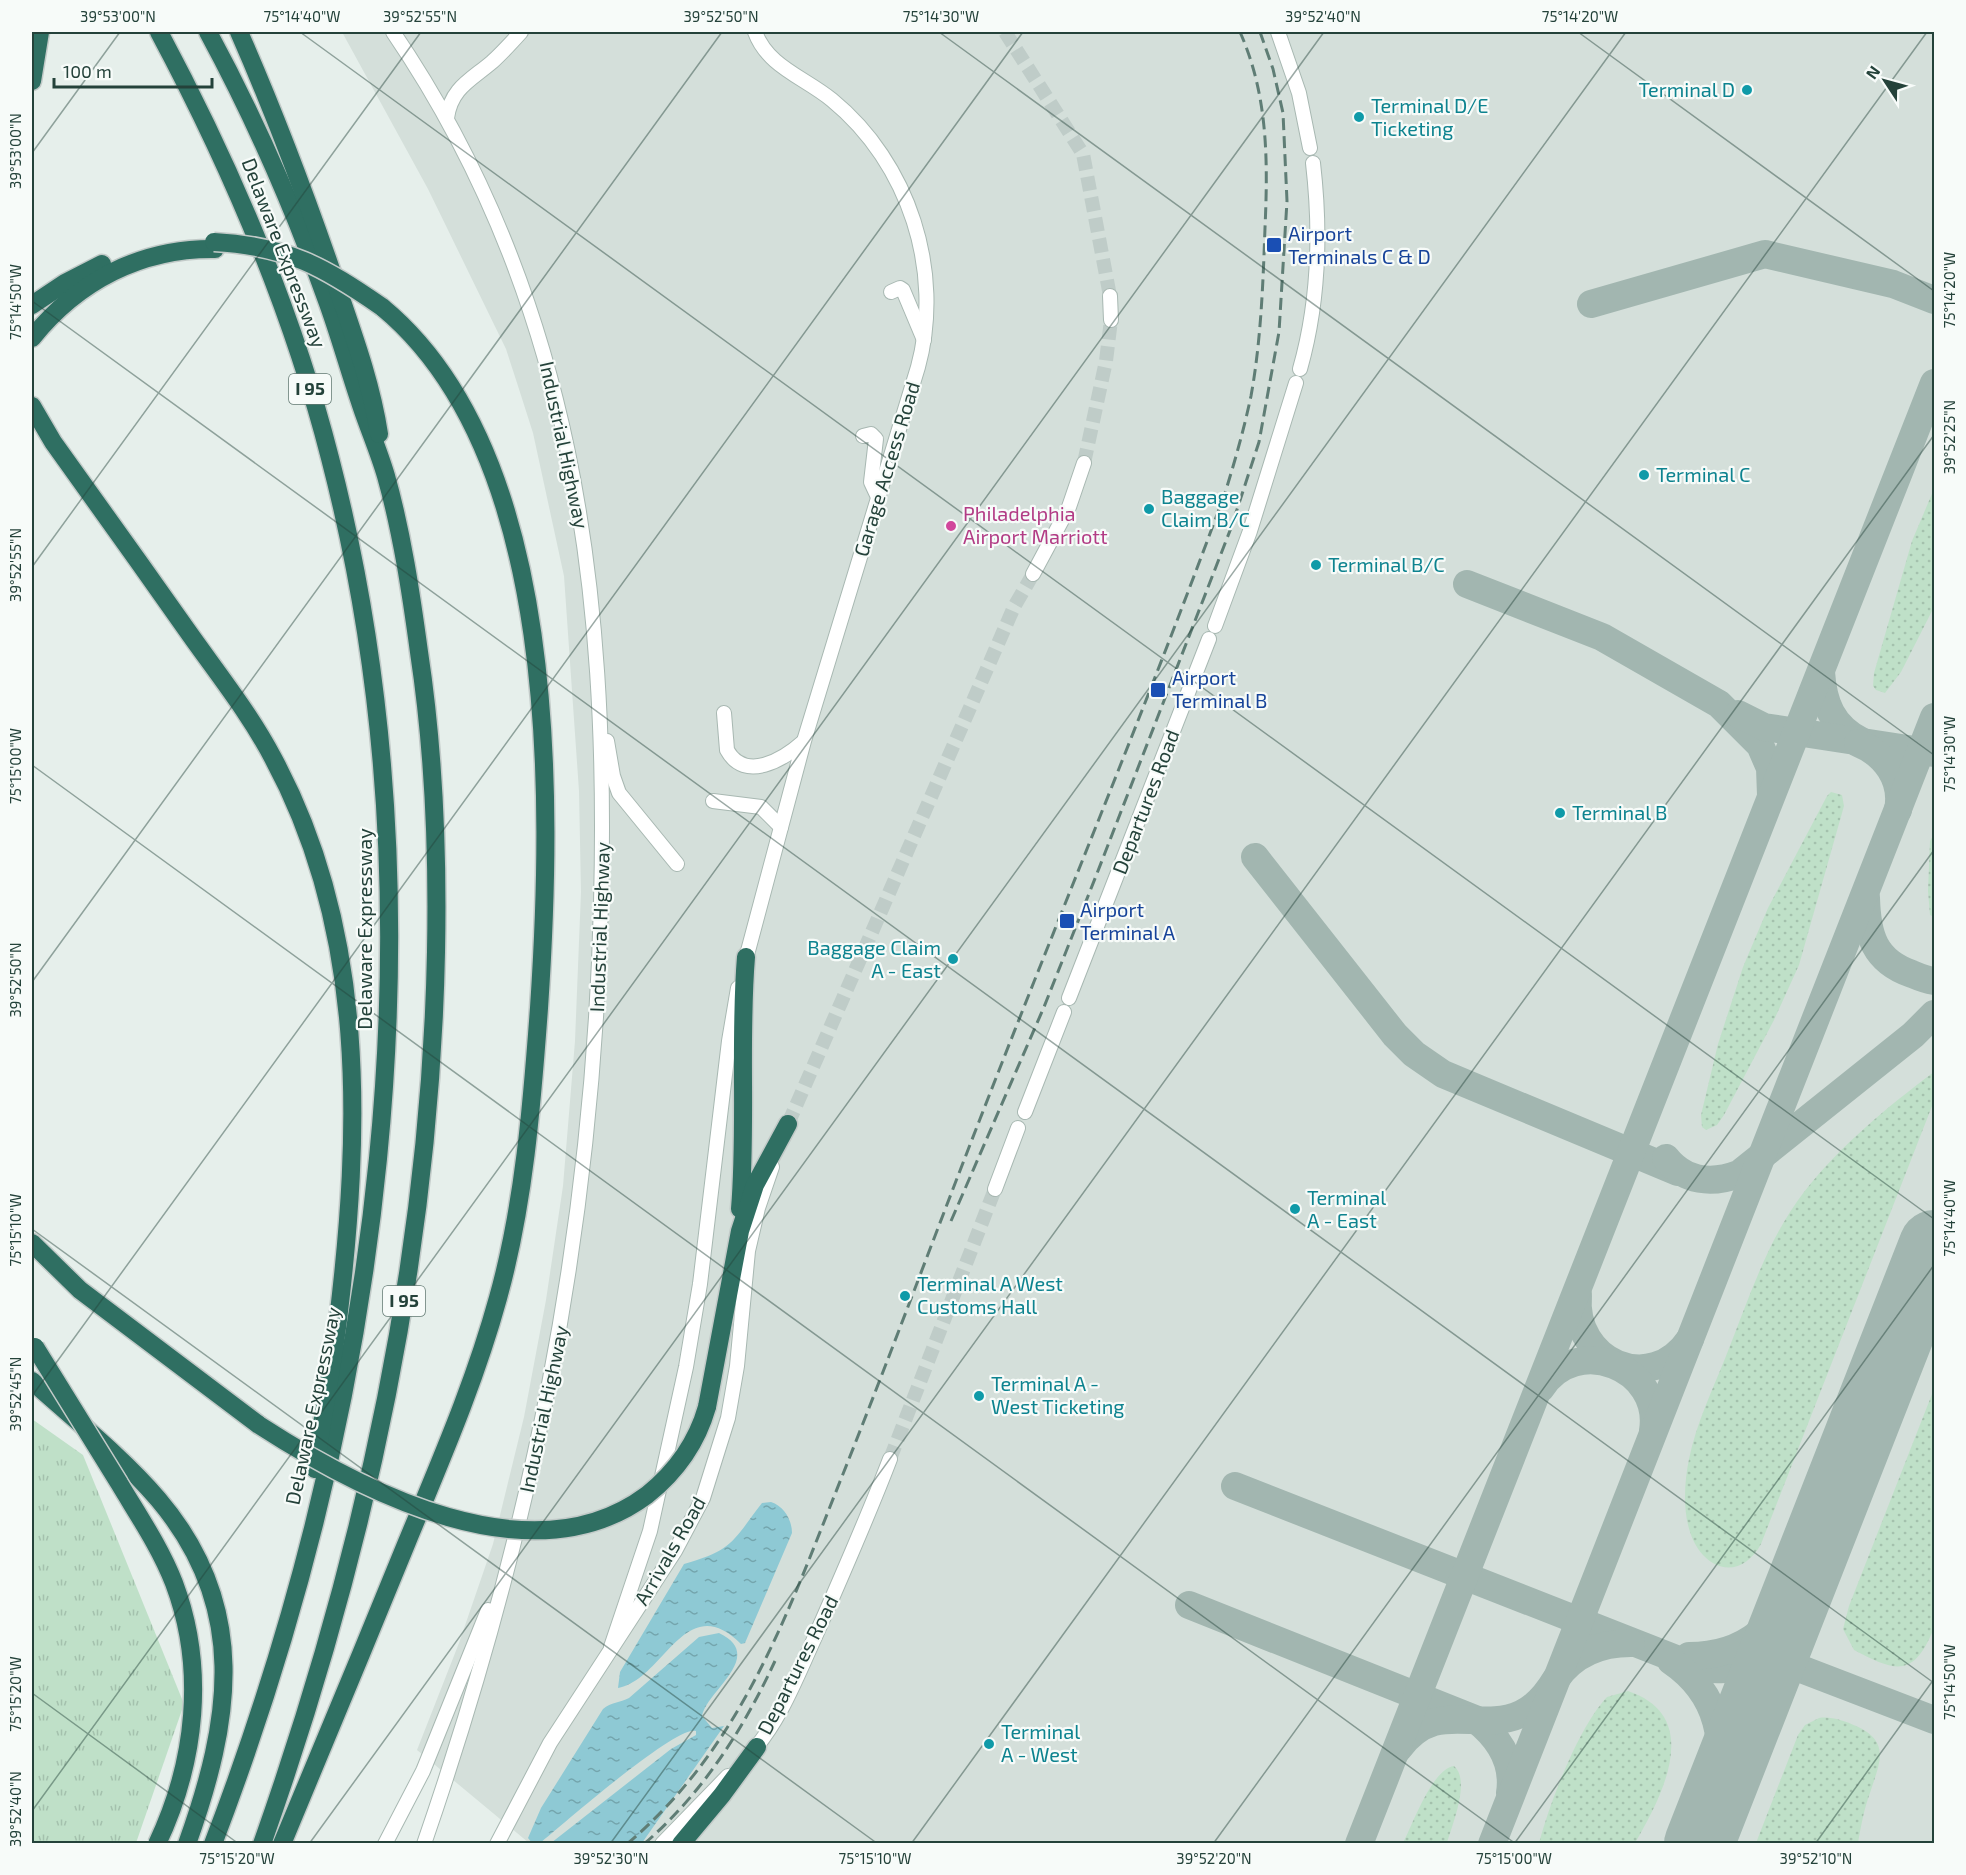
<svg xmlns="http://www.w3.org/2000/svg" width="1966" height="1875" viewBox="0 0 1966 1875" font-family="'Exo 2',sans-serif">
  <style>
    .built { fill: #d4dfda }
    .grass { fill: url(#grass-dots) }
    .park { fill: url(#park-tufts) }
    .water { fill: url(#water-ripples) }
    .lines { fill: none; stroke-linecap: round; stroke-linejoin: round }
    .taxiway { stroke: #a2b6b0; stroke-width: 28 }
    .runway { stroke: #a2b6b0; stroke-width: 70 }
    .tertiary-tunnel { stroke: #bfccc8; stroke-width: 14; stroke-dasharray: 14 7; stroke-linecap: butt }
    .tertiary-casing { stroke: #a8b8b2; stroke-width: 16 }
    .motorway-casing { stroke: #c2cac8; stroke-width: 21 }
    .tertiary { stroke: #fff; stroke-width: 14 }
    .motorway { stroke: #2f6f62; stroke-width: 18 }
    .rail { stroke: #5f7d75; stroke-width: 3; stroke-dasharray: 12 6; stroke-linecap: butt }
    .motorway-bridge-casing { stroke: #c2cac8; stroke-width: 21; stroke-linecap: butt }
    .motorway-bridge { stroke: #2f6f62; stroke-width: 18 }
    .ticks { fill: none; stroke: #24423a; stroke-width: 1.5; stroke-opacity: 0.45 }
    .culture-dot { fill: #0f9aa8; stroke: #f7fbf9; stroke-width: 2 }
    .transit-dot { fill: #1a4fb4; stroke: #f7fbf9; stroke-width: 2 }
    .hotel-dot { fill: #d1479c; stroke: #f7fbf9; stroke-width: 2 }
    .labels { text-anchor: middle; stroke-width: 4.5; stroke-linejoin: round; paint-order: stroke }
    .shield { fill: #f7fbf9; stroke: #637a73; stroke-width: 1.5 }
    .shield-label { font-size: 18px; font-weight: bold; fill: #24423a }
    .culture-label { font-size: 20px; fill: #0d838f; stroke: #f7fbf9; text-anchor: start }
    .transit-label { font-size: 20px; fill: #164399; stroke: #f7fbf9; text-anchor: start }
    .street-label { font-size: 20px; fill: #24423a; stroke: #f7fbf9 }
    .hotel-label { font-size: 20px; fill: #b23c85; stroke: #f7fbf9; text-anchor: start }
    .neatline { fill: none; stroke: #24423a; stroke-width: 2 }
    .ticks-label { font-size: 15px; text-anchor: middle; fill: #24423a }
  </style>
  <defs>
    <pattern id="grass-dots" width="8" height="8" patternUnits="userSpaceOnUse" patternTransform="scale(1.5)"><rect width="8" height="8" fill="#bfe0c8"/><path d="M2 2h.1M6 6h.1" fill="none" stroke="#a4c1ad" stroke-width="1.8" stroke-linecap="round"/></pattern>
    <pattern id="park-tufts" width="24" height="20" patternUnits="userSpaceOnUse" patternTransform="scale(1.5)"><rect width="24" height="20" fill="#bfe0c8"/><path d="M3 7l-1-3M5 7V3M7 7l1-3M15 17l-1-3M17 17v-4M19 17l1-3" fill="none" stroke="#a4c1ad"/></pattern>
    <pattern id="water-ripples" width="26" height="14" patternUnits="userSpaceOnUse" patternTransform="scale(1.5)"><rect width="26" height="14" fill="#8ec9d4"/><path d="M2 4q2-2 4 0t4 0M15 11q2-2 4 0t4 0" fill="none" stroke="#74a5ad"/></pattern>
  </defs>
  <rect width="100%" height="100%" fill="#e6efeb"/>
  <path class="built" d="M342 32H1934V1843H529L417 1750 459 1643 493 1544 524 1417 546 1300 563 1186 575 1041 581 892 579 791 564 576 533 433 518 386 506 349 428 189Z"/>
  <g class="grass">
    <path d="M1934 489V607L1901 672 1885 693 1876 690 1873 686 1874 673 1912 541Z"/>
    <path d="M1831 792 1842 795 1844 806 1799 965 1774 1020 1724 1115 1717 1125 1706 1130 1702 1127 1701 1115 1718 1044 1743 967 1768 908 1827 796Z"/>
    <path d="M1934 834V917L1930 915 1928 891 1930 841Z"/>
    <path d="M1934 1072V1101L1761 1544C1748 1568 1724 1577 1703 1555 1681 1531 1683 1488 1689 1459 1696 1424 1713 1389 1726 1356 1748 1301 1767 1240 1804 1192 1840 1146 1887 1107 1934 1072Z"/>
    <path d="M1934 1389V1628C1914 1677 1897 1673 1854 1650L1843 1629 1849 1606Z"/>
    <path d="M1628 1691C1705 1717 1661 1798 1635 1843H1539C1550 1802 1578 1728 1607 1697Z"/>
    <path d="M1819 1718C1831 1716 1845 1721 1856 1726 1892 1742 1879 1764 1870 1793 1864 1809 1861 1826 1858 1843H1756L1798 1735 1805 1725Z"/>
    <path d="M1454 1766C1471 1780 1452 1825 1447 1843H1403C1413 1824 1432 1769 1454 1766Z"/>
  </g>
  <path class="park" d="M32 1419 83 1455 184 1704 136 1843H32Z"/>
  <g class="water">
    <path d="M771 1502C784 1506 792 1520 792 1533L745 1643 741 1644C685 1588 664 1680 618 1688L620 1672 684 1564C733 1550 732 1542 762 1503Z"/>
    <path d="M719 1633C767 1656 706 1691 702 1716L712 1728 724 1726 642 1843H551L671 1749 696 1735V1731C677 1724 561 1826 540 1843H532L528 1838 541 1808 603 1709C611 1702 620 1703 629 1698L699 1637Z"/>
  </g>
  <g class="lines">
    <g class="taxiway">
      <path d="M1591 304 1765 254 1893 284 1934 300"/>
      <path d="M1467 584 1602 637 1719 704 1760 745 1770 768 1771 795"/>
      <path d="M1821 672C1823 703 1832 726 1861 741"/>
      <path d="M1738 714 1764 727 1934 753"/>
      <path d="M1858 743C1885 754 1904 780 1898 810"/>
      <path d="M1255 857 1395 1035 1414 1054 1443 1074 1678 1172"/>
      <path d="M1866 898C1867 935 1874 961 1912 974 1919 977 1927 980 1934 981"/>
      <path d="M1666 1158C1685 1182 1712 1184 1739 1174L1913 1035 1934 1014"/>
      <path d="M1578 1295C1572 1362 1651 1397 1690 1339"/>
      <path d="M1541 1388C1576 1333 1663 1367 1653 1431"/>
      <path d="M1235 1486 1694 1666C1726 1676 1756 1660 1788 1664L1934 1720"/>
      <path d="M1189 1605 1475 1719C1498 1737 1515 1761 1510 1793"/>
      <path d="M1689 1656C1749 1656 1776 1623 1804 1576"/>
      <path d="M1671 1661C1721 1695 1726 1743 1717 1797"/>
      <path d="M1398 1749C1437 1697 1476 1734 1521 1714 1537 1707 1547 1694 1556 1679 1574 1653 1601 1643 1631 1643"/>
      <path d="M1359 1844 1934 383"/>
      <path d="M1492 1844 1934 717"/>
    </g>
    <path class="runway" d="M1699 1844 1934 1245"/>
    <g class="tertiary-tunnel">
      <path d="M1005 32 1083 154 1110 296"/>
      <path d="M1084 463 1106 361 1111 320"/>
      <path d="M788 1124 1014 607 1033 574"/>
      <path d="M890 1459 995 1189"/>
    </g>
    <g class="tertiary-casing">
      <g id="tertiary">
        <path d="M393 32C573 296 609 592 601 904 593 1232 531 1534 424 1844"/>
        <path d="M1278 32 1299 93 1310 148"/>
        <path d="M447 118C451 88 471 80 492 62 502 53 512 42 521 32"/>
        <path d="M891 292 900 288 903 290 924 340"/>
        <path d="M1110 296 1111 320"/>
        <path d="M1300 369C1319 302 1321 232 1313 163"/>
        <path d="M863 436 871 434 876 439 871 482 878 497"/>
        <path d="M1033 574 1069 507 1084 463"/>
        <path d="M1215 626 1250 531 1296 383"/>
        <path d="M724 713 727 750C745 783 784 759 803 742"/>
        <path d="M607 741 613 776 619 793 677 864"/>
        <path d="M713 801 761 807 781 827"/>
        <path d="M744 966 804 741 918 367C944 271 909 163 832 100 804 77 768 67 755 32"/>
        <path d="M1069 998 1209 639"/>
        <path d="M1025 1112 1064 1012"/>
        <path d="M995 1189 1018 1128"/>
        <path d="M611 1647 650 1531 686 1367 700 1284 729 1041 738 988"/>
        <path d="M750 1754C780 1722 797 1676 815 1637 841 1578 867 1519 890 1459"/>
        <path d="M385 1844 423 1771 488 1610"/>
        <path d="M497 1844 550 1743 675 1551 703 1498 728 1418 737 1366 748 1251 758 1208 772 1167"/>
        <path d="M662 1844 728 1776"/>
      </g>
    </g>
    <g class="motorway-casing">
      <g id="motorway">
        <path d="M159 32C231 167 292 309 330 458 448 913 379 1409 213 1844"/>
        <path d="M208 32C254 117 293 206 326 298 339 333 349 370 361 405 369 429 379 452 386 476 402 533 411 593 419 652 434 751 438 851 436 952 430 1257 364 1556 262 1844"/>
        <path d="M239 32C275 114 307 199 336 284 353 334 371 382 379 434"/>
        <path d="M32 81 40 32"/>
        <path d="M32 305 65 283 102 264"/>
        <path d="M32 338C78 281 141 248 215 249"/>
        <path d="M32 406 53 442C99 506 144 569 189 633 218 674 250 714 273 758 367 932 361 1130 338 1320 332 1370 322 1419 315 1469"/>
        <path d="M740 1209C747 1125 739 1041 746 957"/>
        <path d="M32 1243 80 1290 259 1425"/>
        <path d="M32 1381C74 1419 121 1456 158 1499 250 1607 231 1721 187 1844"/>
        <path d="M707 1407 740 1231 755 1185 788 1124"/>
        <path d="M282 1844C324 1743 366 1643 407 1542 440 1462 475 1382 498 1298 524 1205 532 1104 539 1008 553 799 560 454 382 307"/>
        <path d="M681 1844 722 1795 757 1747"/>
      </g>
    </g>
    <use href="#tertiary" class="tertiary"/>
    <use href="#motorway" class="motorway"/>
    <g class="rail">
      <path d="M951 1221 1044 1007 1096 876 1231 528 1259 442 1279 332 1287 201 1283 113 1273 69 1260 32"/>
      <path d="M627 1844C744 1745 788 1611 843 1474 890 1356 934 1237 980 1119 1061 910 1148 703 1225 493 1235 461 1244 429 1251 396 1261 341 1263 284 1265 228 1268 160 1268 95 1240 32"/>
      <path d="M644 1844C702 1794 743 1730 775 1661"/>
    </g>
    <g class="motorway-bridge-casing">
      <g id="motorway-bridge">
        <path d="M214 242C288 246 324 267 382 307"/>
        <path d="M35 1347C63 1393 91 1438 119 1483 138 1515 160 1547 174 1583 206 1668 196 1762 157 1844"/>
        <path d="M259 1425C361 1491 532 1581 647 1495 676 1472 697 1442 707 1407"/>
      </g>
    </g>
    <use href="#motorway-bridge" class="motorway-bridge"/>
  </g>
  <path class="ticks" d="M300 32 1934 1219M939 32 1934 755M1578 32 1934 291M32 153 120 32M32 301 1934 1683M32 567 421 32M32 765 1516 1844M32 982 722 32M32 1229 878 1844M32 1396 1023 32M32 1693 239 1844M32 1811 1324 32M309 1844 1626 32M610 1844 1927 32M911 1844 1934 435M1213 1844 1934 850M1514 1844 1934 1265M1815 1844 1934 1679"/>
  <g class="culture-dot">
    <circle cx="1747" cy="90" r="6"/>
    <circle cx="1359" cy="117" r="6"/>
    <circle cx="1644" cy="475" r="6"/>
    <circle cx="1149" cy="509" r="6"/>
    <circle cx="1316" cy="565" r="6"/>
    <circle cx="1560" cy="813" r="6"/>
    <circle cx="953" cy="959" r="6"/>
    <circle cx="1295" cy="1209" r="6"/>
    <circle cx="905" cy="1296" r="6"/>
    <circle cx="979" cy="1396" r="6"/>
    <circle cx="989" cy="1744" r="6"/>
  </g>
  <g class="transit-dot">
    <rect x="1266" y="237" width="16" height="16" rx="3"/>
    <rect x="1150" y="682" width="16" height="16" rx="3"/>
    <rect x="1059" y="913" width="16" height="16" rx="3"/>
  </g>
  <circle class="hotel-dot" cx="951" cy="526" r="6"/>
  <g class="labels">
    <g class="shield">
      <rect x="289" y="374" width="42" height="30" rx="4.5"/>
      <rect x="383" y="1286" width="42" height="30" rx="4.5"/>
    </g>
    <g class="shield-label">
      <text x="310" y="395">I 95</text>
      <text x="404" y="1307">I 95</text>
    </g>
    <g class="culture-label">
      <text x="1735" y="97" text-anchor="end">Terminal D</text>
      <text x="1371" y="113">Terminal D/E<tspan x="1371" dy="23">Ticketing</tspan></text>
      <text x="1656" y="482">Terminal C</text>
      <text x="1161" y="504">Baggage<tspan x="1161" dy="23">Claim B/C</tspan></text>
      <text x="1328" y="572">Terminal B/C</text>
      <text x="1572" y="820">Terminal B</text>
      <text x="941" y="955" text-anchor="end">Baggage Claim<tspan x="941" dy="23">A - East</tspan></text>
      <text x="1307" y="1205">Terminal<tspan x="1307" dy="23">A - East</tspan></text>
      <text x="917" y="1291">Terminal A West<tspan x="917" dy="23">Customs Hall</tspan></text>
      <text x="991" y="1391">Terminal A -<tspan x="991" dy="23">West Ticketing</tspan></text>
      <text x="1001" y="1739">Terminal<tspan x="1001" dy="23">A - West</tspan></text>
    </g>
    <g class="transit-label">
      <text x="1288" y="241">Airport<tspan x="1288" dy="23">Terminals C &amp; D</tspan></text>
      <text x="1172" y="685">Airport<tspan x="1172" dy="23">Terminal B</tspan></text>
      <text x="1080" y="917">Airport<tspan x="1080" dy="23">Terminal A</tspan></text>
    </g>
    <g class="street-label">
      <text transform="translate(284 253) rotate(69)" y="7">Delaware Expressway</text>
      <text transform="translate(564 445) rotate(78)" y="7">Industrial Highway</text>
      <text transform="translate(887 469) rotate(-73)" y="7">Garage Access Road</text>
      <text transform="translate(1146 802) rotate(-69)" y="7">Departures Road</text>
      <text transform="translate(600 927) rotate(-88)" y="7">Industrial Highway</text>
      <text transform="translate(365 929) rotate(-90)" y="7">Delaware Expressway</text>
      <text transform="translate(313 1406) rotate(-78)" y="7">Delaware Expressway</text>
      <text transform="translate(544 1409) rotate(-78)" y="7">Industrial Highway</text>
      <text transform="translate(670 1551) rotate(-60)" y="7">Arrivals Road</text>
      <text transform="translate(798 1665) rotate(-63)" y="7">Departures Road</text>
    </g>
    <g class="hotel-label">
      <text x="963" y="521">Philadelphia<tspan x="963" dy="23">Airport Marriott</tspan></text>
    </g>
  </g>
  <rect width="1966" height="1875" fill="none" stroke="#f7fbf9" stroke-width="66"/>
  <g transform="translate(1885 81) rotate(306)" stroke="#f7fbf9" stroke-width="4.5" paint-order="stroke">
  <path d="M0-4.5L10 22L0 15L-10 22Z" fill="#24423a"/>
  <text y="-9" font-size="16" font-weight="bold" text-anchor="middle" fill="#24423a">N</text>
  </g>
  <path d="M54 78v9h158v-9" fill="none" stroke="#24423a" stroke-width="3"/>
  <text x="63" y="78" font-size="18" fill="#24423a" stroke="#f7fbf9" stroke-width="4.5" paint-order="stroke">100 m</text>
  <rect x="33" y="33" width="1900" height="1809" class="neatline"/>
  <g class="ticks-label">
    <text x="118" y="22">39°53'00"N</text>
    <text x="302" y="22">75°14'40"W</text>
    <text x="420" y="22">39°52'55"N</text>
    <text x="721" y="22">39°52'50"N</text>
    <text x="941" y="22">75°14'30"W</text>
    <text x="1323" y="22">39°52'40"N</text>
    <text x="1580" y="22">75°14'20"W</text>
    <text transform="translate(16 151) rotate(-90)" y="5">39°53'00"N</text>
    <text transform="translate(1950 290) rotate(-90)" y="5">75°14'20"W</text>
    <text transform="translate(16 302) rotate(-90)" y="5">75°14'50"W</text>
    <text transform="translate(1950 437) rotate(-90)" y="5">39°52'25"N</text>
    <text transform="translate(16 565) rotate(-90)" y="5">39°52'55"N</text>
    <text transform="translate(1950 754) rotate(-90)" y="5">75°14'30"W</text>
    <text transform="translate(16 766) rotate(-90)" y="5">75°15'00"W</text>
    <text transform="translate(16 980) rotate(-90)" y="5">39°52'50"N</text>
    <text transform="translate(1950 1218) rotate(-90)" y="5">75°14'40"W</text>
    <text transform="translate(16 1230) rotate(-90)" y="5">75°15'10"W</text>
    <text transform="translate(16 1394) rotate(-90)" y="5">39°52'45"N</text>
    <text transform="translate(1950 1682) rotate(-90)" y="5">75°14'50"W</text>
    <text transform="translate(16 1694) rotate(-90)" y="5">75°15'20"W</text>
    <text transform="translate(16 1809) rotate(-90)" y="5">39°52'40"N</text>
    <text x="237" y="1864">75°15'20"W</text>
    <text x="611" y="1864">39°52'30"N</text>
    <text x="875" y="1864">75°15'10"W</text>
    <text x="1214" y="1864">39°52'20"N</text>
    <text x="1514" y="1864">75°15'00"W</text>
    <text x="1816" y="1864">39°52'10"N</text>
  </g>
</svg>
